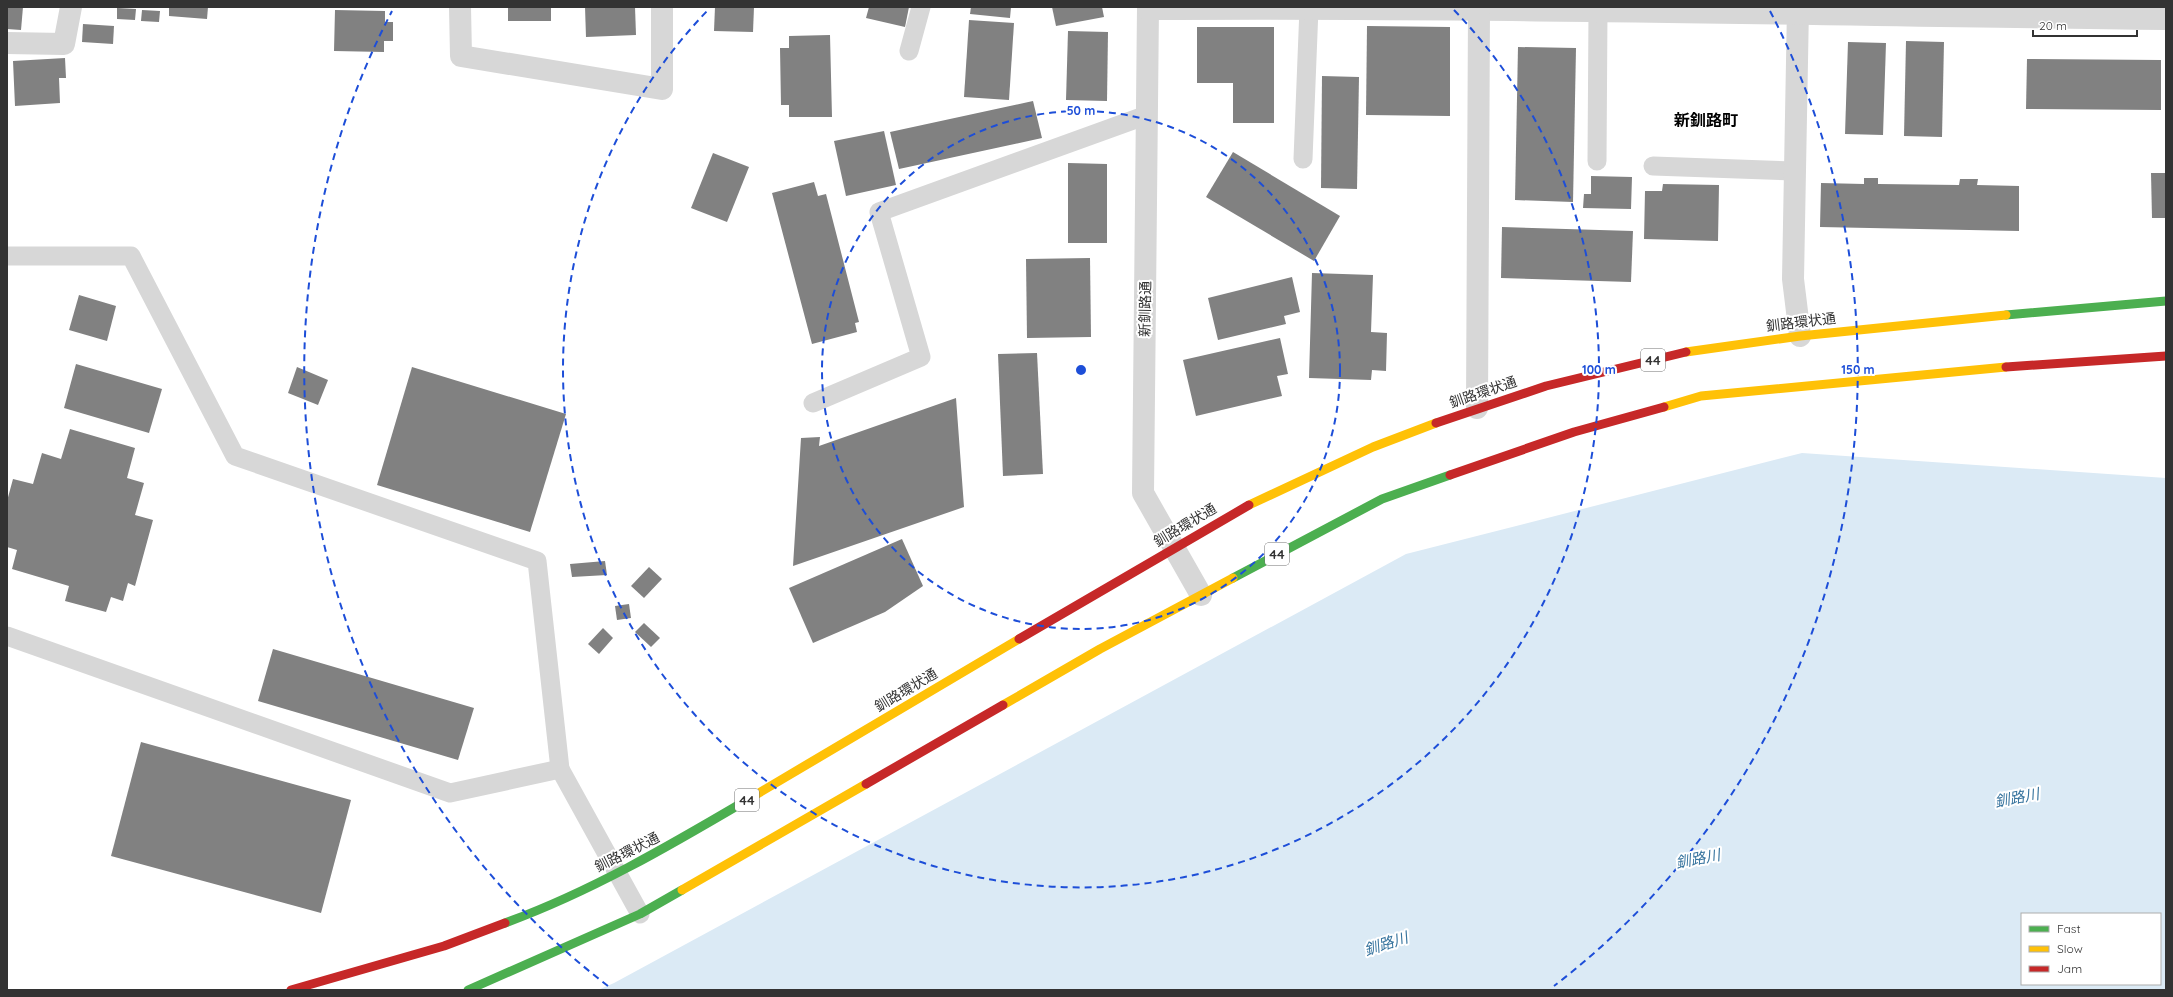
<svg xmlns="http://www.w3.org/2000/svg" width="2173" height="997" viewBox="0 0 2173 997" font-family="Quicksand,'Noto Sans JP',sans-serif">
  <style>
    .water { fill: #dbeaf5; fill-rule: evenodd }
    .building { fill: #818181 }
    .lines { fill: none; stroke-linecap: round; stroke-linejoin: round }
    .lane { stroke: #d7d7d7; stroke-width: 19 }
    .street { stroke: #d7d7d7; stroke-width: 22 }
    .fast { stroke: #4caf50; stroke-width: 9 }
    .slow { stroke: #ffc107; stroke-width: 9 }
    .jam { stroke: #c62828; stroke-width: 9 }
    .ring { fill: none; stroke: #1d4ed8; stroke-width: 2; stroke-dasharray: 7 5 }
    .labels { text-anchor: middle; stroke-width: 4; stroke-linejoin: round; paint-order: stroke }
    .shield { fill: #fff; stroke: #707070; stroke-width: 1 }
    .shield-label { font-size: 13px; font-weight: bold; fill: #333 }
    .street-label { font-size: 14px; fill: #333; stroke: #fff }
    .water-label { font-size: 15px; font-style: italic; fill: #37749e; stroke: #fff }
    .quarter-label { font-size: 16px; font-weight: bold; fill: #000; stroke: #fff }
    .centre { fill: #1d4ed8; stroke: #fff; stroke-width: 2 }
    .ring-label { font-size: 12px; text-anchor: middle; font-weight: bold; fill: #1d4ed8; stroke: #fff; stroke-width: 4; stroke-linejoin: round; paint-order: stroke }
  </style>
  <rect width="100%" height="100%" fill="#fff"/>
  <path class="water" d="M1802 453 2166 478V990H598L614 983 1406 554ZM2022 914H2160V984H2022Z"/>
  <g class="building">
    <path d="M7 7H23L21 30 7 29Z"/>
    <path d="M169 7H208L207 19 169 16Z"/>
    <rect x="508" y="7" width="43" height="14"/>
    <path d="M585 7H635L636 35 586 37Z"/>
    <path d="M715 7H754L753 32 714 31Z"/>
    <path d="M869 7H909L905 27 866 18Z"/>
    <path d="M971 7H1011L1010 18 970 14Z"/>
    <path d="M1052 7H1102L1104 17 1056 26Z"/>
    <path d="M117 8 136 9 135 20 117 19Z"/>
    <path d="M142 10 160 11 159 22 141 21Z"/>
    <path d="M335 10 385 11V22H393V41H384V52L334 51Z"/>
    <path d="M969 20 1014 23 1009 100 964 97Z"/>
    <path d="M83 24 114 26 113 44 82 42Z"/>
    <path d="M1367 26 1450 27V116L1366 115Z"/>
    <path d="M1197 27H1274V123H1233V83H1197Z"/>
    <path d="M1068 31 1108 32 1107 101 1066 100Z"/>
    <path d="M830 35 832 117H789V105H781L780 48H789V36Z"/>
    <path d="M1906 41 1944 42 1942 137 1904 136Z"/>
    <path d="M1848 42 1886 43 1883 135 1845 134Z"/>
    <path d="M1518 47 1576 48 1573 202 1515 200Z"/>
    <path d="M65 58 66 78H59L60 103 15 106 13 61Z"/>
    <path d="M2027 59 2161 60V110L2026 109Z"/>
    <path d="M1322 76 1359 77 1357 189 1321 188Z"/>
    <path d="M1033 101 1042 138 899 169 890 132Z"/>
    <path d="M884 131 896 185 846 196 834 141Z"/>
    <path d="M1233 152 1340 216 1314 261 1206 197Z"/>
    <path d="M713 153 749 167 727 222 691 208Z"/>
    <path d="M1068 163 1107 164V243H1068Z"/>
    <path d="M2151 173H2166V218H2152Z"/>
    <path d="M1591 176 1632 177 1631 209 1583 208 1584 194H1591Z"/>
    <path d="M1864 178H1878V184L1959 185 1960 179H1978L1977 185 2019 186V231L1820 227 1821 183 1864 184Z"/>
    <path d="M814 182 818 196 826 194 859 322 855 323 857 332 812 344 772 193Z"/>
    <path d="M1663 184 1719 185 1718 241 1644 239 1645 191H1662Z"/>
    <path d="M1502 227 1633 231 1631 282 1501 278Z"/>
    <path d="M1090 258 1091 337 1027 338 1026 259Z"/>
    <path d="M1312 273 1373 275 1371 332 1387 333 1386 371 1372 370 1371 380 1309 378Z"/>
    <path d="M1292 277 1300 312 1284 316 1286 324 1218 340 1208 298Z"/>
    <path d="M79 295 116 306 107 341 69 330Z"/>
    <path d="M1280 338 1288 374 1277 376 1282 396 1196 416 1183 360Z"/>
    <path d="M1037 353 1043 474 1003 476 998 354Z"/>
    <path d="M76 364 162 389 149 433 64 408Z"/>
    <path d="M297 367 328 380 318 405 288 393Z"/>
    <path d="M412 367 566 414 530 532 377 485Z"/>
    <path d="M956 398 964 507 793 566 801 438 820 437 819 446Z"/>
    <path d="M70 429 135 448 127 478 144 483 135 515 153 520 135 586 128 583 123 601 111 597 106 612 65 601 69 586 12 569 17 550 7 547V501L13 479 33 484 42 453 61 459Z"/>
    <path d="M902 539 923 586 885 612 813 643 789 588Z"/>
    <path d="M605 561 607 575 572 577 570 564Z"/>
    <path d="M649 567 662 579 644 598 631 586Z"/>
    <path d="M629 604 631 618 617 620 615 606Z"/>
    <path d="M644 623 660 638 651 647 635 632Z"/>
    <path d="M603 628 613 638 599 654 588 644Z"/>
    <path d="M273 649 474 708 458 760 258 701Z"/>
    <path d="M141 742 351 800 321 913 111 856Z"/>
  </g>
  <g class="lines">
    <g class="lane">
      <path d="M909 51 921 7"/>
      <path d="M1303 159 1309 8"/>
      <path d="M1597 161 1598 11"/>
      <path d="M1653 166 1795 171"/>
      <path d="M7 256H131L235 456 537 561 560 769"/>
      <path d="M813 403 921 357 879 212 1147 115"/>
      <path d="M7 636 450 793 560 769 640 914"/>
    </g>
    <g class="street">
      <path d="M460 7 461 56 662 89V7"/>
      <path d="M1148 7 1143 493 1201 595"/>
      <path d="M1798 7 1793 279 1800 336"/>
      <path d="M1148 9C1487 7 1827 15 2166 19"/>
      <path d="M7 43 64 44 71 7"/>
      <path d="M1477 408 1479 9"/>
    </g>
    <g class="fast">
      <path d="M2006 315 2166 301"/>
      <path d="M1233 578 1382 499 1450 475"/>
      <path d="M505 923C590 892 669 846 747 800"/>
      <path d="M468 990 640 914 682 890"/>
    </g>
    <g class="slow">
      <path d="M1686 352 1800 336 2006 315"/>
      <path d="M1664 407 1701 396 2006 367"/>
      <path d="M1249 505 1373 447 1436 423"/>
      <path d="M1003 705 1100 649 1233 578"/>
      <path d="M747 800 1019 639"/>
      <path d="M682 890 866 784"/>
    </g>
    <g class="jam">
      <path d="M2006 367 2166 356"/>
      <path d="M1436 423 1546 386 1686 352"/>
      <path d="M1450 475 1574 432 1664 407"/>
      <path d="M1019 639 1249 505"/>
      <path d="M866 784 1003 705"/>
      <path d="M291 990 444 946 505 923"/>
    </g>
  </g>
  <g class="ring">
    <circle cx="1081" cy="370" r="259"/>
    <path d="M1454 10A518 518 0 1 1 708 10"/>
    <path d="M608 986A777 777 0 0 1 392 11M1770 11A777 777 0 0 1 1554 986"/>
  </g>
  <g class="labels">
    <g class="shield">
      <rect x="1641" y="349" width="24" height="22" rx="3"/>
      <rect x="1265" y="543" width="24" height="22" rx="3"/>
      <rect x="735" y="789" width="24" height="22" rx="3"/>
    </g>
    <g class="shield-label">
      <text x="1653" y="365">44</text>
      <text x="1277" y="559">44</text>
      <text x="747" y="805">44</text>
    </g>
    <g class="street-label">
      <text transform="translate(1145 309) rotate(-89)" y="5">新釧路通</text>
      <text transform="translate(1801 322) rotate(-7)" y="5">釧路環状通</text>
      <text transform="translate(1483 392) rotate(-19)" y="5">釧路環状通</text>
      <text transform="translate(1185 525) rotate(-31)" y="5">釧路環状通</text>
      <text transform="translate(906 690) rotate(-31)" y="5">釧路環状通</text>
      <text transform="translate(627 852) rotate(-27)" y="5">釧路環状通</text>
    </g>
    <g class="water-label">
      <text transform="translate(2017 798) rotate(-11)" y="5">釧路川</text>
      <text transform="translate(1698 859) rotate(-11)" y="5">釧路川</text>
      <text transform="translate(1386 944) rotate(-18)" y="5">釧路川</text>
    </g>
    <g class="quarter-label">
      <text x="1706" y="126">新釧路町</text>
    </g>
  </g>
  <circle cx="1081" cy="370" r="6" class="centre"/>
  <g class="ring-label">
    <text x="1081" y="115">50 m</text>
    <text x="1599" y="374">100 m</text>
    <text x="1858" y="374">150 m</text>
  </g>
  <rect width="2173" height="997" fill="none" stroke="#333333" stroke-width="16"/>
  <rect x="2021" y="913" width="140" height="72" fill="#ffffff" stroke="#adadad"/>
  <rect x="2029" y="926" width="20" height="6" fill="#4caf50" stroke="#adadad"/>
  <text x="2057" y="933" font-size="12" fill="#333333">Fast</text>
  <rect x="2029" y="946" width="20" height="6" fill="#ffc107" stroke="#adadad"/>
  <text x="2057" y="953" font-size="12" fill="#333333">Slow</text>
  <rect x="2029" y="966" width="20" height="6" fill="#c62828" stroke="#adadad"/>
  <text x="2057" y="973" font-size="12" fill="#333333">Jam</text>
  <path d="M2033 30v6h104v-6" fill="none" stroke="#333333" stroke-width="2"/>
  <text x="2039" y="30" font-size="12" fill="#333333" stroke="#ffffff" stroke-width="3" paint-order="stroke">20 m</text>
</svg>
